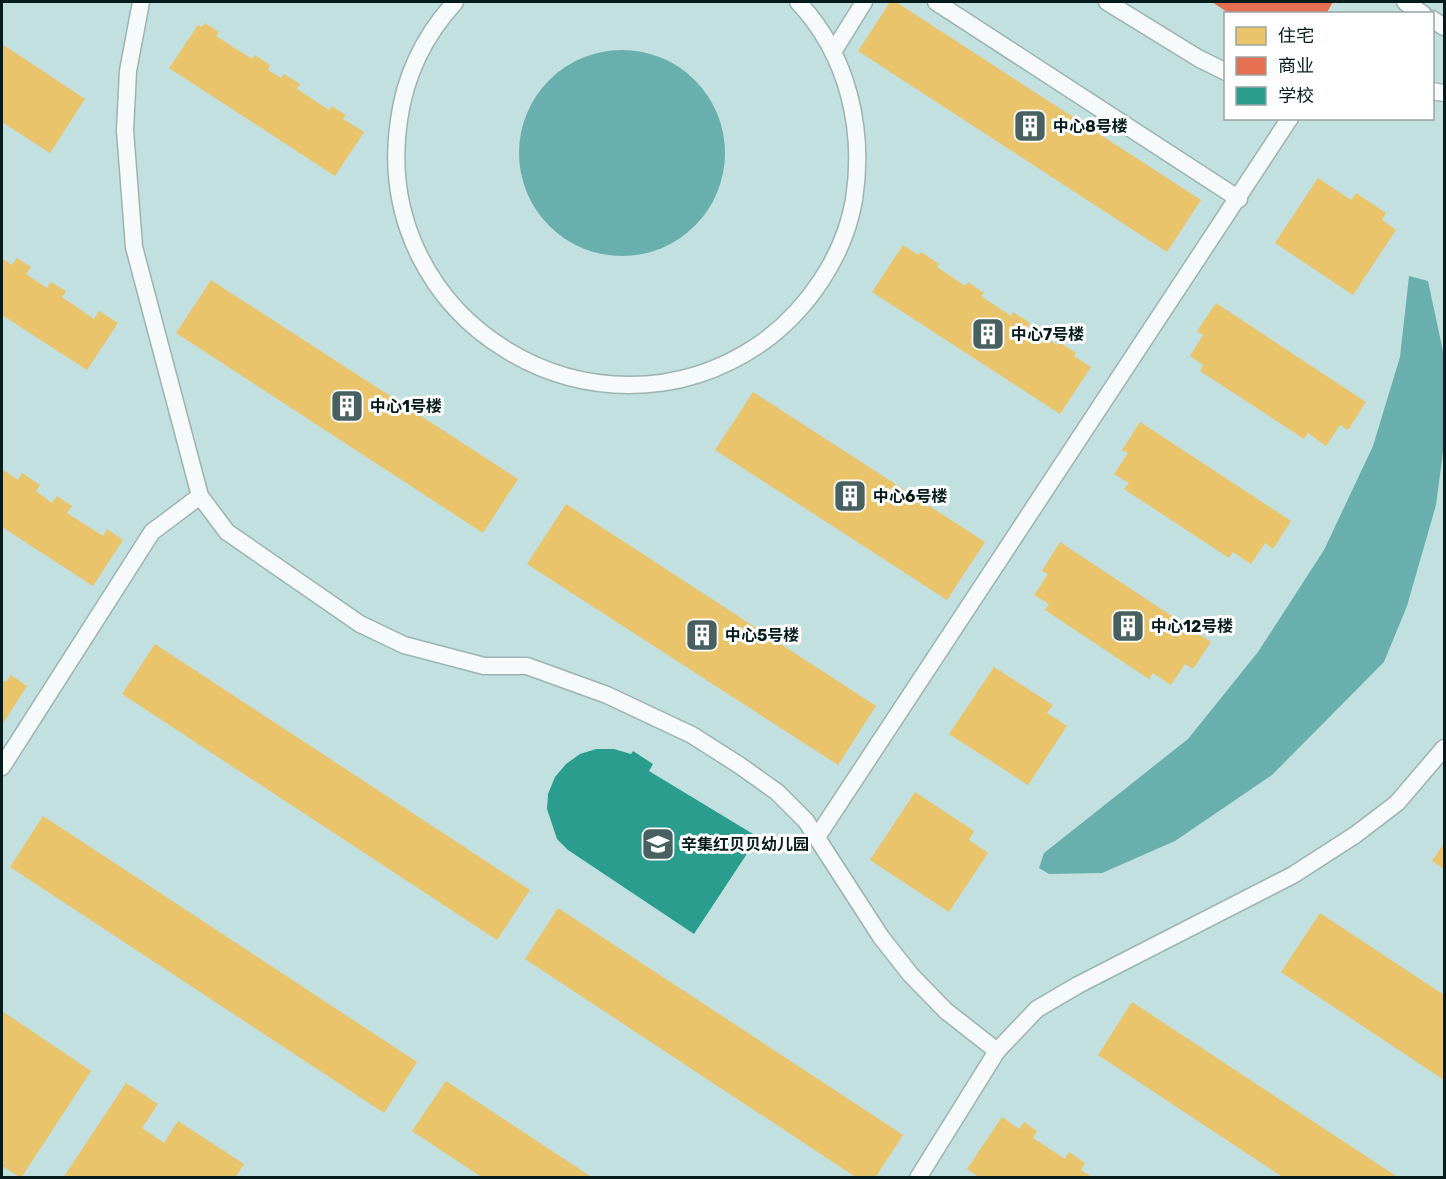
<svg xmlns="http://www.w3.org/2000/svg" width="1446" height="1179" viewBox="0 0 1446 1179" font-family="Rubik,'Noto Sans SC',sans-serif">
  <style>
    .water { fill: #68afae }
    .homes { fill: #e9c46a }
    .shops { fill: #e76f51 }
    .schools { fill: #2a9d8f }
    .lines { fill: none; stroke-linecap: round; stroke-linejoin: round }
    .service-casing { stroke: #9cb3b2; stroke-width: 19 }
    .service { stroke: #f6fafa; stroke-width: 16 }
    .labels { text-anchor: middle; stroke-width: 6; stroke-linejoin: round; paint-order: stroke }
    .poi-label { font-size: 16px; font-weight: bold; fill: #061c1c; stroke: #fff; text-anchor: start }
  </style>
  <rect width="100%" height="100%" fill="#c2e0df"/>
  <g class="water">
    <circle cx="622" cy="153" r="103"/>
    <path d="M1409 276 1428 281 1444 356V444L1436 505 1407 606 1384 662 1272 775 1175 841 1102 873 1049 874 1039 868 1044 853 1188 739 1258 652 1324 550 1373 446 1400 357Z"/>
  </g>
  <g class="homes">
    <path d="M890 2H896L1201 200 1167 252 858 51Z"/>
    <path d="M205 23 219 32 216 36 252 59 255 55 270 65 268 70 281 78 284 74 300 84 297 89 329 110 331 106 346 115 343 119 364 132 335 176 169 68 198 25 202 27Z"/>
    <path d="M2 44 85 99 50 153 2 122Z"/>
    <path d="M1318 178 1351 200 1356 193 1386 213 1382 220 1396 230 1353 295 1275 243Z"/>
    <path d="M903 245 918 255 921 252 939 264 937 267 965 286 968 282 984 293 981 296 1011 316 1013 312 1030 323 1028 326 1057 345 1059 342 1076 353 1074 356 1091 367 1060 414 872 292Z"/>
    <path d="M2 258 12 265 17 258 31 267 26 274 47 288 51 282 66 291 62 297 94 319 99 311 118 323 87 370 2 315Z"/>
    <path d="M211 280 518 479 483 533 176 333Z"/>
    <path d="M1216 303 1366 402 1348 430 1340 425 1326 446 1308 433 1304 439 1200 371 1203 365 1190 356 1203 335 1197 331Z"/>
    <path d="M753 392 985 542 947 600 715 450Z"/>
    <path d="M1140 422 1291 521 1273 549 1265 543 1251 564 1233 552 1229 558 1124 489 1129 483 1114 474 1128 453 1122 450Z"/>
    <path d="M2 469 18 480 22 473 40 485 36 491 52 503 57 496 72 506 67 513 103 536 107 529 123 540 93 586 2 527Z"/>
    <path d="M566 504 876 706 838 765 527 564Z"/>
    <path d="M1060 542 1211 642 1193 669 1185 664 1171 685 1153 673 1149 679 1045 610 1049 604 1034 595 1048 574 1042 571Z"/>
    <path d="M155 644 530 890 497 940 122 694Z"/>
    <path d="M994 667 1053 705 1047 713 1067 726 1028 785 949 734Z"/>
    <path d="M11 675 27 686 2 725V679L6 682Z"/>
    <path d="M915 792 974 831 969 840 988 853 949 912 870 860Z"/>
    <path d="M43 816 417 1062 384 1113 10 867Z"/>
    <path d="M1444 843V869L1432 861Z"/>
    <path d="M558 908 903 1135 875 1178H857L525 959Z"/>
    <path d="M1320 913 1444 995V1080L1281 972Z"/>
    <path d="M1132 1002 1399 1178H1284L1098 1055Z"/>
    <path d="M2 1011 91 1071 21 1178 2 1166Z"/>
    <path d="M446 1081 593 1178H483L412 1131Z"/>
    <path d="M126 1083 158 1104 142 1128 164 1143 178 1121 244 1164 235 1178H63Z"/>
    <path d="M1002 1117 1019 1129 1024 1122 1037 1131 1033 1138 1065 1159 1069 1152 1085 1163 1081 1170 1093 1178H980L967 1169Z"/>
  </g>
  <path class="shops" d="M1212 2H1333L1326 14H1230Z"/>
  <path class="schools" d="M596 749H614L631 754 633 751 653 764 649 771 758 837 694 934 568 850 557 839 547 809 548 794 555 777 566 764 580 754Z"/>
  <g class="lines">
    <g class="service-casing">
      <g id="service">
        <path d="M141 2 128 71 125 130 134 247 200 496 227 532 360 624 404 645 484 666H527L607 695 692 735 739 765 777 792 806 821 881 937 910 974 946 1011 997 1051"/>
        <path d="M455 2C425 35 405 76 399 120 369 321 594 457 760 344 807 311 844 257 854 200 865 129 848 55 798 2"/>
        <path d="M936 2 1239 199"/>
        <path d="M1107 2 1198 58 1226 72"/>
        <path d="M1405 2 1423 14"/>
        <path d="M1432 19 1444 27"/>
        <path d="M833 52 864 2"/>
        <path d="M1432 91 1444 93"/>
        <path d="M2 767 152 532 200 496"/>
        <path d="M817 837 1290 118"/>
        <path d="M918 1178 997 1051 1037 1009 1078 985 1293 875 1355 835 1397 803 1444 748"/>
      </g>
    </g>
    <use href="#service" class="service"/>
  </g>
  <defs>
    <g id="building-square" transform="scale(1.725)"><rect x="-9" y="-9" width="18" height="18" rx="4" fill="#486160" stroke="#fff"/><path d="M-4-6H4V6H1V3H-1V6H-4ZM-2.5-4.3h1.7v1.8h-1.7ZM.8-4.3h1.7v1.8H.8ZM-2.5-1h1.7V.8h-1.7ZM.8-1h1.7V.8H.8Z" fill="#fff"/></g>
    <g id="school-square" transform="scale(1.725)"><rect x="-9" y="-9" width="18" height="18" rx="4" fill="#486160" stroke="#fff"/><path d="M0-5L7-2L0 1L-7-2ZM-4 1L0 2.5L4 1V4Q0 6-4 4Z" fill="#fff"/></g>
  </defs>
  <g fill-rule="evenodd">
    <use href="#building-square" x="1030" y="126"/>
    <use href="#building-square" x="988" y="334"/>
    <use href="#building-square" x="347" y="406"/>
    <use href="#building-square" x="850" y="496"/>
    <use href="#building-square" x="1128" y="626"/>
    <use href="#building-square" x="702" y="635"/>
    <use href="#school-square" x="658" y="844"/>
  </g>
  <g class="labels">
    <g class="poi-label">
      <text x="1053" y="132">中心8号楼</text>
      <text x="1011" y="340">中心7号楼</text>
      <text x="370" y="412">中心1号楼</text>
      <text x="873" y="502">中心6号楼</text>
      <text x="1151" y="632">中心12号楼</text>
      <text x="725" y="641">中心5号楼</text>
      <text x="681" y="850">辛集红贝贝幼儿园</text>
    </g>
  </g>
  <rect width="1446" height="1179" fill="none" stroke="#061c1c" stroke-width="6"/>
  <rect x="1224" y="12" width="210" height="108" fill="#ffffff" stroke="#9ba4a4" stroke-width="1.5"/>
  <rect x="1236" y="27" width="30" height="18" fill="#e9c46a" stroke="#9ba4a4" stroke-width="1.5"/>
  <text x="1278" y="42" font-size="18" fill="#061c1c">住宅</text>
  <rect x="1236" y="57" width="30" height="18" fill="#e76f51" stroke="#9ba4a4" stroke-width="1.5"/>
  <text x="1278" y="72" font-size="18" fill="#061c1c">商业</text>
  <rect x="1236" y="87" width="30" height="18" fill="#2a9d8f" stroke="#9ba4a4" stroke-width="1.5"/>
  <text x="1278" y="102" font-size="18" fill="#061c1c">学校</text>
</svg>
